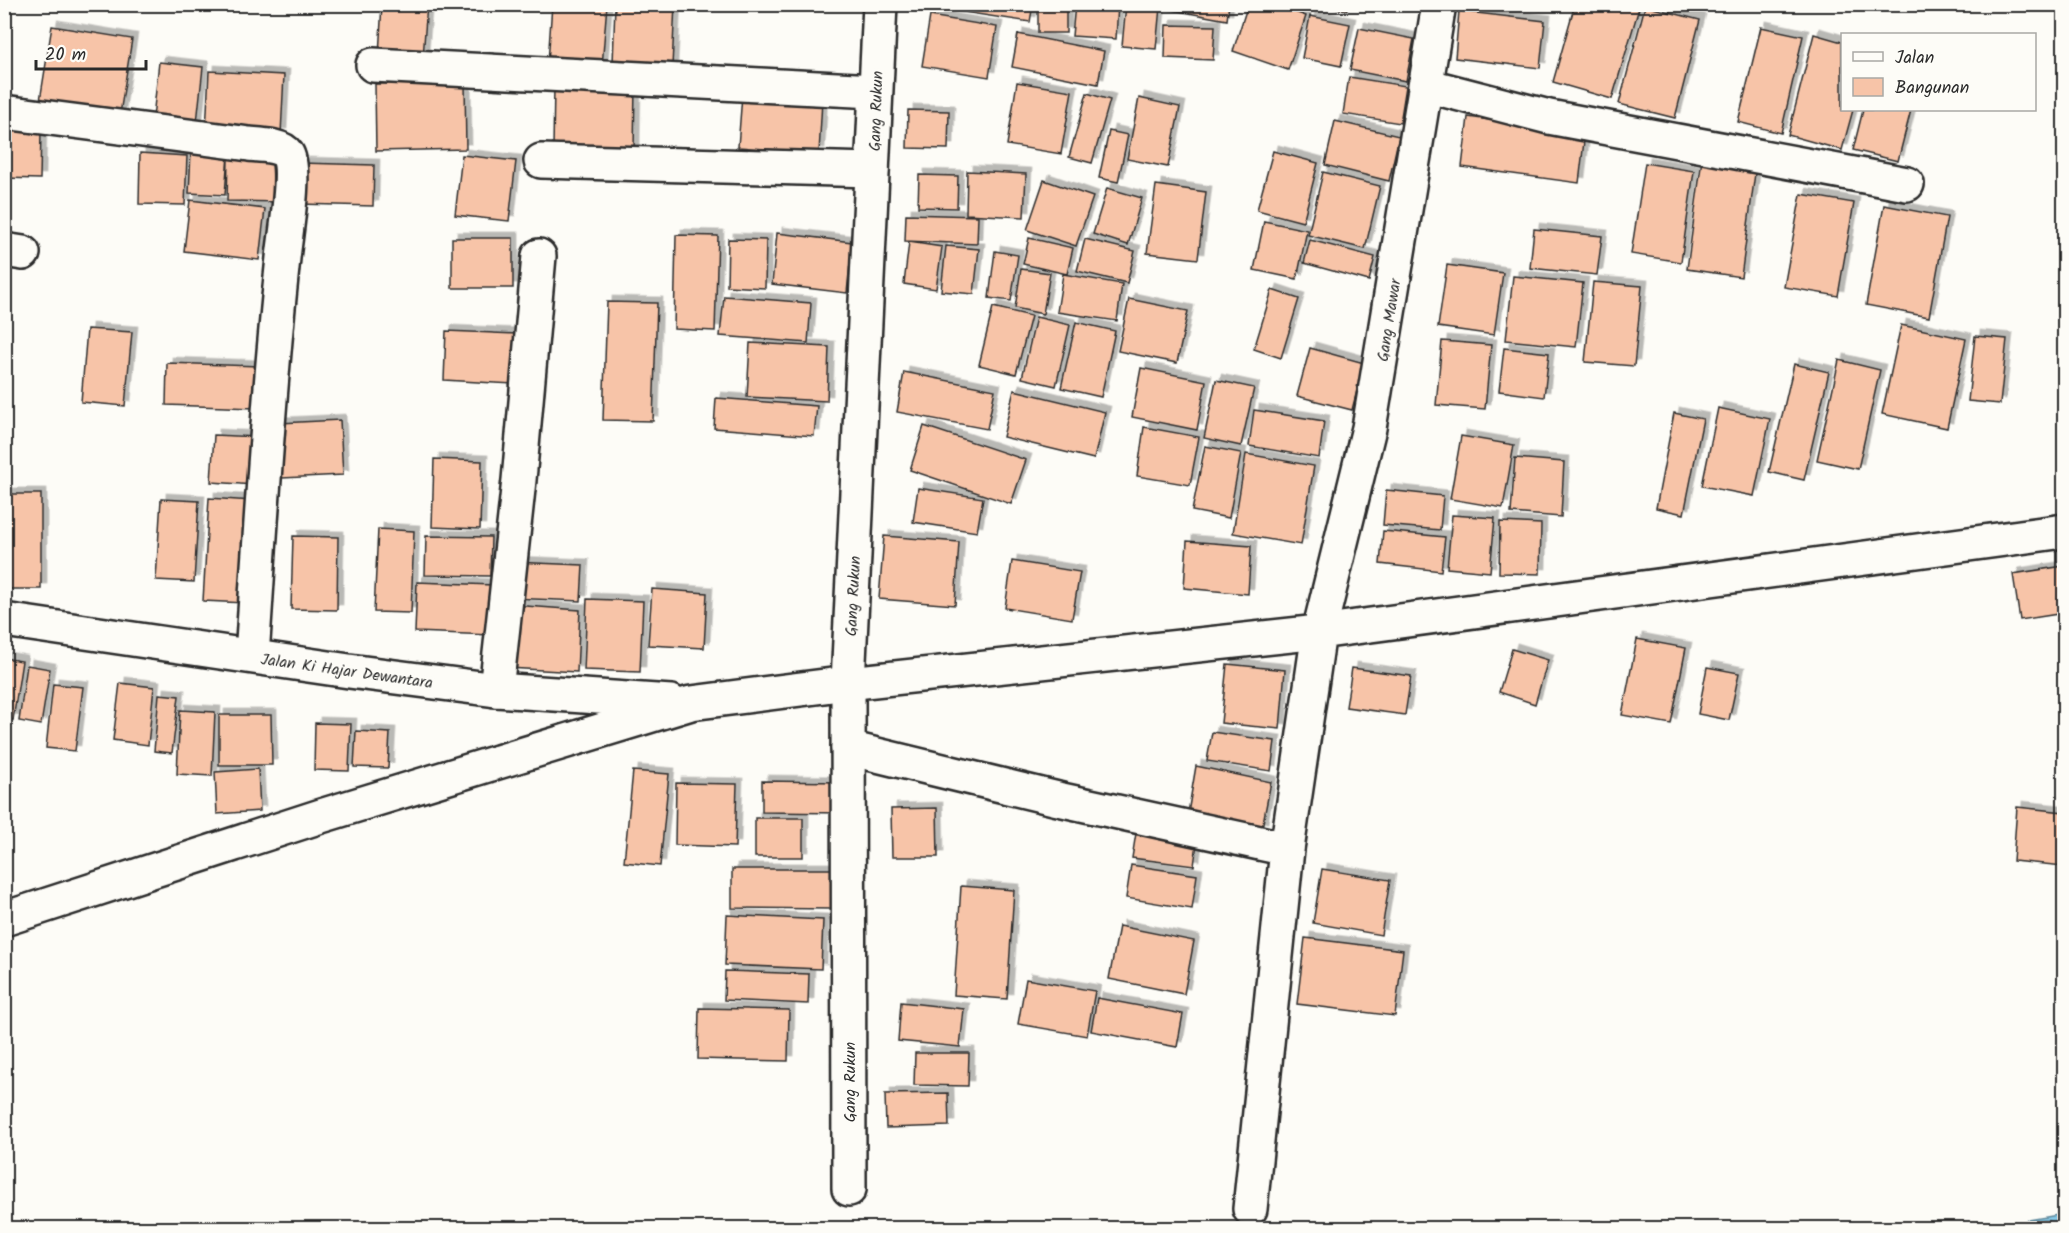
<svg xmlns="http://www.w3.org/2000/svg" width="2069" height="1233" viewBox="0 0 2069 1233" font-family="Kalam,sans-serif">
  <style>
    .water { fill: url(#water-waves); stroke: #61899b; stroke-width: 1.5 }
    .building { fill: #f7c4a8; stroke: #2b2b2b; stroke-width: 1.5; filter: url(#shadow) }
    .lines { fill: none; stroke-linecap: round; stroke-linejoin: round }
    .minor-casing { stroke: #2b2b2b; stroke-width: 38 }
    .minor { stroke: #fdfcf7; stroke-width: 33 }
    .labels { text-anchor: middle; stroke-width: 6; stroke-linejoin: round; paint-order: stroke }
    .street-label { font-size: 16px; fill: #2b2b2b; stroke: #fdfcf7 }
  </style>
  <defs>
    <pattern id="water-waves" width="16" height="10" patternUnits="userSpaceOnUse" patternTransform="scale(1.5)"><rect width="16" height="10" fill="#85c8e6"/><path d="M0 5q4-4 8 0t8 0" fill="none" stroke="#73acc5"/></pattern>
    <filter id="shadow"><feDropShadow dx="5.5" dy="-5.5" stdDeviation="0" flood-color="#0004"/></filter>
  </defs>
  <rect width="100%" height="100%" fill="#fdfcf7"/>
  <filter id="ink" filterUnits="userSpaceOnUse"><feTurbulence type="fractalNoise" baseFrequency=".0167" numOctaves="2"/><feDisplacementMap in="SourceGraphic" scale="12" xChannelSelector="R" yChannelSelector="G"/><feConvolveMatrix kernelMatrix="1 2 1 2 8 2 1 2 1" color-interpolation-filters="sRGB"/></filter>
  <g filter="url(#ink)">
    <path class="water" d="M2058 1215H2064V1228H1981Z"/>
    <g class="building">
      <path d="M33 4H70V9L33 6Z"/>
      <path d="M382 4H427L423 58 379 55Z"/>
      <path d="M552 4H607L602 67 548 63Z"/>
      <path d="M615 4H675L672 67 613 64Z"/>
      <path d="M911 4H1033L1030 22Z"/>
      <rect x="1038" y="4" width="28" height="29"/>
      <path d="M1075 4H1118L1116 39 1072 36Z"/>
      <path d="M1126 4 1160 7 1156 49 1122 46Z"/>
      <path d="M1162 4H1229L1227 20 1161 8Z"/>
      <path d="M1248 4H1272L1306 16 1288 70 1233 51Z"/>
      <path d="M1300 4H1348L1347 10Z"/>
      <path d="M1505 4H1542L1541 10Z"/>
      <path d="M1575 4H1628L1639 8 1612 99 1553 82Z"/>
      <path d="M1645 6 1700 20 1675 118 1619 104Z"/>
      <path d="M1459 11 1545 21 1540 68 1455 58Z"/>
      <path d="M930 16 997 27 989 77 922 66Z"/>
      <path d="M1310 16 1350 24 1341 66 1302 58Z"/>
      <path d="M1166 25 1215 26 1213 60 1165 58Z"/>
      <path d="M52 26 132 39 119 120 39 107Z"/>
      <path d="M1761 27 1803 36 1781 133 1738 122Z"/>
      <path d="M1359 28 1414 39 1406 81 1350 70Z"/>
      <path d="M1018 34 1104 51 1098 84 1012 67Z"/>
      <path d="M1814 34 1842 42V110H1853L1842 150 1788 135Z"/>
      <path d="M159 62 203 67 196 132 152 127Z"/>
      <path d="M209 71 284 75 281 134 206 132Z"/>
      <path d="M1349 77 1406 86 1400 123 1343 114Z"/>
      <path d="M465 82 466 149 376 151 375 84Z"/>
      <path d="M1017 82 1072 91 1061 154 1007 145Z"/>
      <path d="M554 85 635 86 634 151 553 150Z"/>
      <path d="M1087 93 1110 100 1092 163 1069 157Z"/>
      <path d="M742 95 822 101 819 153 738 147Z"/>
      <path d="M1139 98 1180 107 1168 167 1127 159Z"/>
      <path d="M908 110 949 111 948 149 907 148Z"/>
      <path d="M1863 110H1911L1898 161 1853 150Z"/>
      <path d="M1468 117 1585 133 1579 183 1462 167Z"/>
      <path d="M1335 121 1399 136 1389 181 1325 165Z"/>
      <path d="M4 130 41 131 40 179 4 178Z"/>
      <path d="M1109 131 1128 135 1118 182 1099 178Z"/>
      <path d="M1273 151 1318 163 1303 222 1257 210Z"/>
      <path d="M191 152 228 154 225 195 189 193Z"/>
      <path d="M140 153 187 156 185 205 139 204Z"/>
      <path d="M462 155 516 161 509 221 455 215Z"/>
      <path d="M228 158 282 160 281 202 227 201Z"/>
      <path d="M1702 159 1756 166 1741 277 1687 269Z"/>
      <path d="M301 163 374 165 373 206 300 204Z"/>
      <path d="M1645 163 1694 171 1681 262 1631 254Z"/>
      <path d="M967 171 1026 174 1024 217 966 214Z"/>
      <path d="M1323 172 1380 186 1365 249 1308 235Z"/>
      <path d="M919 175 958 176 957 208 918 207Z"/>
      <path d="M1044 180 1093 197 1076 246 1027 230Z"/>
      <path d="M1156 185 1206 192 1198 259 1147 253Z"/>
      <path d="M1107 188 1142 198 1128 245 1093 234Z"/>
      <path d="M1801 194 1854 203 1838 296 1784 287Z"/>
      <path d="M190 200 265 209 259 260 184 251Z"/>
      <path d="M1884 205 1947 217 1929 317 1866 305Z"/>
      <path d="M906 214 978 216 977 244 905 241Z"/>
      <path d="M1264 221 1307 230 1297 279 1254 270Z"/>
      <path d="M1534 229 1602 236 1597 275 1530 268Z"/>
      <path d="M777 233 852 242 847 293 772 284Z"/>
      <path d="M676 235 718 236 715 331 674 329Z"/>
      <rect x="452" y="238" width="61" height="50"/>
      <path d="M1029 238 1073 248 1067 274 1023 264Z"/>
      <path d="M728 239 766 240 765 288 727 286Z"/>
      <path d="M1085 239 1135 251 1127 283 1077 271Z"/>
      <path d="M1310 240 1375 257 1369 281 1304 263Z"/>
      <path d="M909 242 942 247 936 289 904 284Z"/>
      <path d="M946 246 979 249 974 294 941 291Z"/>
      <path d="M995 251 1018 255 1011 301 989 298Z"/>
      <path d="M1447 265 1503 273 1494 335 1438 327Z"/>
      <path d="M1021 269 1050 273 1043 314 1015 308Z"/>
      <path d="M1063 274 1122 284 1117 321 1057 312Z"/>
      <path d="M1513 276 1583 283 1576 347 1506 340Z"/>
      <path d="M1593 282 1642 286 1634 366 1585 362Z"/>
      <path d="M1272 290 1299 299 1281 358 1254 349Z"/>
      <path d="M724 296 811 303 808 343 720 336Z"/>
      <path d="M1129 299 1188 311 1177 363 1118 351Z"/>
      <path d="M607 302 657 303 653 421 603 420Z"/>
      <path d="M993 307 1031 316 1016 374 979 365Z"/>
      <path d="M1036 317 1070 325 1056 386 1022 378Z"/>
      <path d="M1076 322 1115 331 1101 397 1061 388Z"/>
      <path d="M1901 325 1966 339 1947 428 1882 414Z"/>
      <path d="M87 329 132 332 125 406 81 402Z"/>
      <path d="M446 331 517 334 514 384 444 380Z"/>
      <path d="M1975 336 2007 339 2000 404 1968 401Z"/>
      <path d="M1442 341 1491 345 1485 409 1436 405Z"/>
      <path d="M750 343 829 347 827 401 747 397Z"/>
      <path d="M1310 348 1364 363 1352 410 1297 396Z"/>
      <path d="M1504 348 1549 353 1544 397 1499 391Z"/>
      <path d="M1839 360 1880 370 1858 469 1817 460Z"/>
      <path d="M167 363 259 366 257 408 166 405Z"/>
      <path d="M1794 364 1829 372 1804 480 1769 472Z"/>
      <path d="M1141 368 1206 381 1197 430 1132 417Z"/>
      <path d="M904 372 995 390 987 429 897 412Z"/>
      <path d="M1216 380 1254 388 1241 446 1204 438Z"/>
      <path d="M1014 390 1105 412 1094 459 1003 437Z"/>
      <path d="M716 398 817 406 814 436 714 428Z"/>
      <path d="M1718 408 1770 419 1754 496 1702 486Z"/>
      <path d="M1254 410 1324 421 1319 458 1249 446Z"/>
      <path d="M1674 413 1703 419 1684 514 1656 508Z"/>
      <path d="M340 420 343 475 282 478 279 423Z"/>
      <path d="M924 426 1026 460 1011 504 910 470Z"/>
      <path d="M1144 427 1199 437 1190 485 1137 476Z"/>
      <path d="M214 435 258 437 255 485 211 482Z"/>
      <path d="M1461 436 1514 445 1503 508 1450 499Z"/>
      <path d="M1205 446 1241 453 1229 518 1192 511Z"/>
      <path d="M1246 454 1314 466 1301 545 1233 533Z"/>
      <path d="M1515 458 1564 462 1561 517 1511 513Z"/>
      <path d="M434 459 482 461 480 529 432 527Z"/>
      <path d="M918 488 983 498 977 532 913 522Z"/>
      <path d="M1386 490 1443 496 1440 530 1383 525Z"/>
      <rect x="4" y="494" width="37" height="95"/>
      <path d="M209 498 252 501 246 603 203 601Z"/>
      <path d="M161 499 199 501 194 582 156 580Z"/>
      <path d="M1452 515 1495 518 1490 572 1447 568Z"/>
      <path d="M1500 522 1541 524 1540 574 1499 573Z"/>
      <path d="M378 529 414 531 411 613 374 612Z"/>
      <path d="M1383 531 1445 537 1441 571 1380 564Z"/>
      <path d="M293 536 338 537 337 610 291 609Z"/>
      <path d="M426 536 491 537 490 576 425 575Z"/>
      <path d="M884 536 959 542 955 605 879 599Z"/>
      <path d="M1187 541 1251 546 1248 594 1184 588Z"/>
      <path d="M1012 561 1080 572 1072 619 1005 608Z"/>
      <path d="M512 562 583 565 581 601 510 598Z"/>
      <path d="M2064 566V613L2020 620 2013 574Z"/>
      <path d="M417 582 493 585 491 635 415 632Z"/>
      <path d="M652 589 707 593 704 648 648 645Z"/>
      <path d="M587 599 643 601 640 672 584 670Z"/>
      <path d="M512 605 580 610 577 672 508 668Z"/>
      <path d="M1637 639 1686 648 1671 724 1622 715Z"/>
      <path d="M1512 649 1548 660 1535 704 1499 692Z"/>
      <path d="M4 658 22 661 13 720 4 718Z"/>
      <path d="M1227 664 1285 670 1280 729 1221 723Z"/>
      <path d="M27 665 50 669 41 725 19 721Z"/>
      <path d="M1707 667 1739 673 1729 720 1698 714Z"/>
      <path d="M1352 668 1411 676 1405 715 1346 707Z"/>
      <path d="M120 683 154 687 148 745 113 740Z"/>
      <path d="M53 684 83 687 75 751 46 748Z"/>
      <path d="M159 694 179 696 172 753 154 751Z"/>
      <path d="M180 710 215 712 212 776 177 774Z"/>
      <path d="M219 715H271L272 765H219Z"/>
      <path d="M315 723 351 724 349 771 314 770Z"/>
      <path d="M356 731 390 733 388 768 354 767Z"/>
      <path d="M1212 732 1275 741 1271 771 1207 761Z"/>
      <path d="M1196 766 1271 782 1262 828 1188 813Z"/>
      <path d="M258 769 260 811 217 814 215 772Z"/>
      <path d="M633 771 669 774 660 866 624 862Z"/>
      <path d="M762 781 842 782V813L762 812Z"/>
      <path d="M676 783 737 784 735 847 675 845Z"/>
      <path d="M2017 807 2064 812V866L2013 861Z"/>
      <path d="M937 808 938 857H892L891 809Z"/>
      <rect x="755" y="818" width="48" height="39"/>
      <path d="M1137 827 1198 835 1194 866 1132 858Z"/>
      <path d="M1131 865 1197 875 1192 909 1126 898Z"/>
      <path d="M732 869H831V909L732 908Z"/>
      <path d="M1322 869 1390 880 1381 935 1313 923Z"/>
      <path d="M961 886 1014 890 1007 999 954 995Z"/>
      <path d="M727 915 823 920 821 969 725 965Z"/>
      <path d="M1119 926 1194 941 1184 994 1109 979Z"/>
      <path d="M1305 938 1403 950 1395 1016 1297 1004Z"/>
      <path d="M725 971 809 974 808 1004 724 1000Z"/>
      <path d="M1026 979 1095 991 1087 1036 1018 1024Z"/>
      <path d="M1097 998 1183 1014 1177 1047 1091 1031Z"/>
      <path d="M901 1002 964 1009 960 1047 898 1041Z"/>
      <path d="M699 1008 789 1010 788 1061 698 1059Z"/>
      <path d="M915 1053H969L968 1086 914 1085Z"/>
      <path d="M948 1093 949 1126 886 1128 885 1094Z"/>
    </g>
    <g class="lines">
      <g class="minor-casing">
        <g id="minor">
          <path d="M373 65 875 91"/>
          <path d="M1425 85 1549 117 1907 184"/>
          <path d="M4 112 249 144C259 145 281 145 287 154 297 168 285 238 283 258 269 390 261 523 252 656"/>
          <path d="M541 161 872 170"/>
          <path d="M4 250 23 253"/>
          <path d="M4 620 349 671 496 690 671 702"/>
          <path d="M496 690 519 480 539 256"/>
          <path d="M848 748 1058 799 1287 849"/>
          <path d="M4 919 321 816 691 703 848 683 1319 632 1369 428 1439 4"/>
          <path d="M849 1189 848 683 880 4"/>
          <path d="M1250 1209 1287 849 1319 632 2064 531"/>
        </g>
      </g>
      <use href="#minor" class="minor"/>
    </g>
  </g>
  <g class="labels">
    <g class="street-label">
      <text transform="translate(875 111) rotate(-88)" y="6">Gang Rukun</text>
      <text transform="translate(1388 320) rotate(-81)" y="6">Gang Mawar</text>
      <text transform="translate(852 596) rotate(-87)" y="6">Gang Rukun</text>
      <text transform="translate(347 670) rotate(8)" y="6">Jalan Ki Hajar Dewantara</text>
      <text transform="translate(849 1082) rotate(-90)" y="6">Gang Rukun</text>
    </g>
  </g>
  <rect width="2069" height="1233" fill="none" stroke="#fdfcf7" stroke-width="24"/>
  <rect x="12" y="12" width="2045" height="1209" fill="none" stroke="#2b2b2b" stroke-width="2" filter="url(#ink)"/>
  <rect x="1841" y="33" width="195" height="78" fill="#fdfcf7" stroke="#a9a8a5" stroke-width="1.5"/>
  <rect x="1853" y="52" width="30" height="9" fill="#fdfcf7" stroke="#a9a8a5" stroke-width="1.5"/>
  <text x="1895" y="63" font-size="18" fill="#2b2b2b">Jalan</text>
  <rect x="1853" y="78" width="30" height="18" fill="#f7c4a8" stroke="#a9a8a5" stroke-width="1.5"/>
  <text x="1895" y="93" font-size="18" fill="#2b2b2b">Bangunan</text>
  <path d="M36 60v9h110v-9" fill="none" stroke="#2b2b2b" stroke-width="3"/>
  <text x="45" y="60" font-size="18" fill="#2b2b2b" stroke="#fdfcf7" stroke-width="4.5" paint-order="stroke">20 m</text>
</svg>
